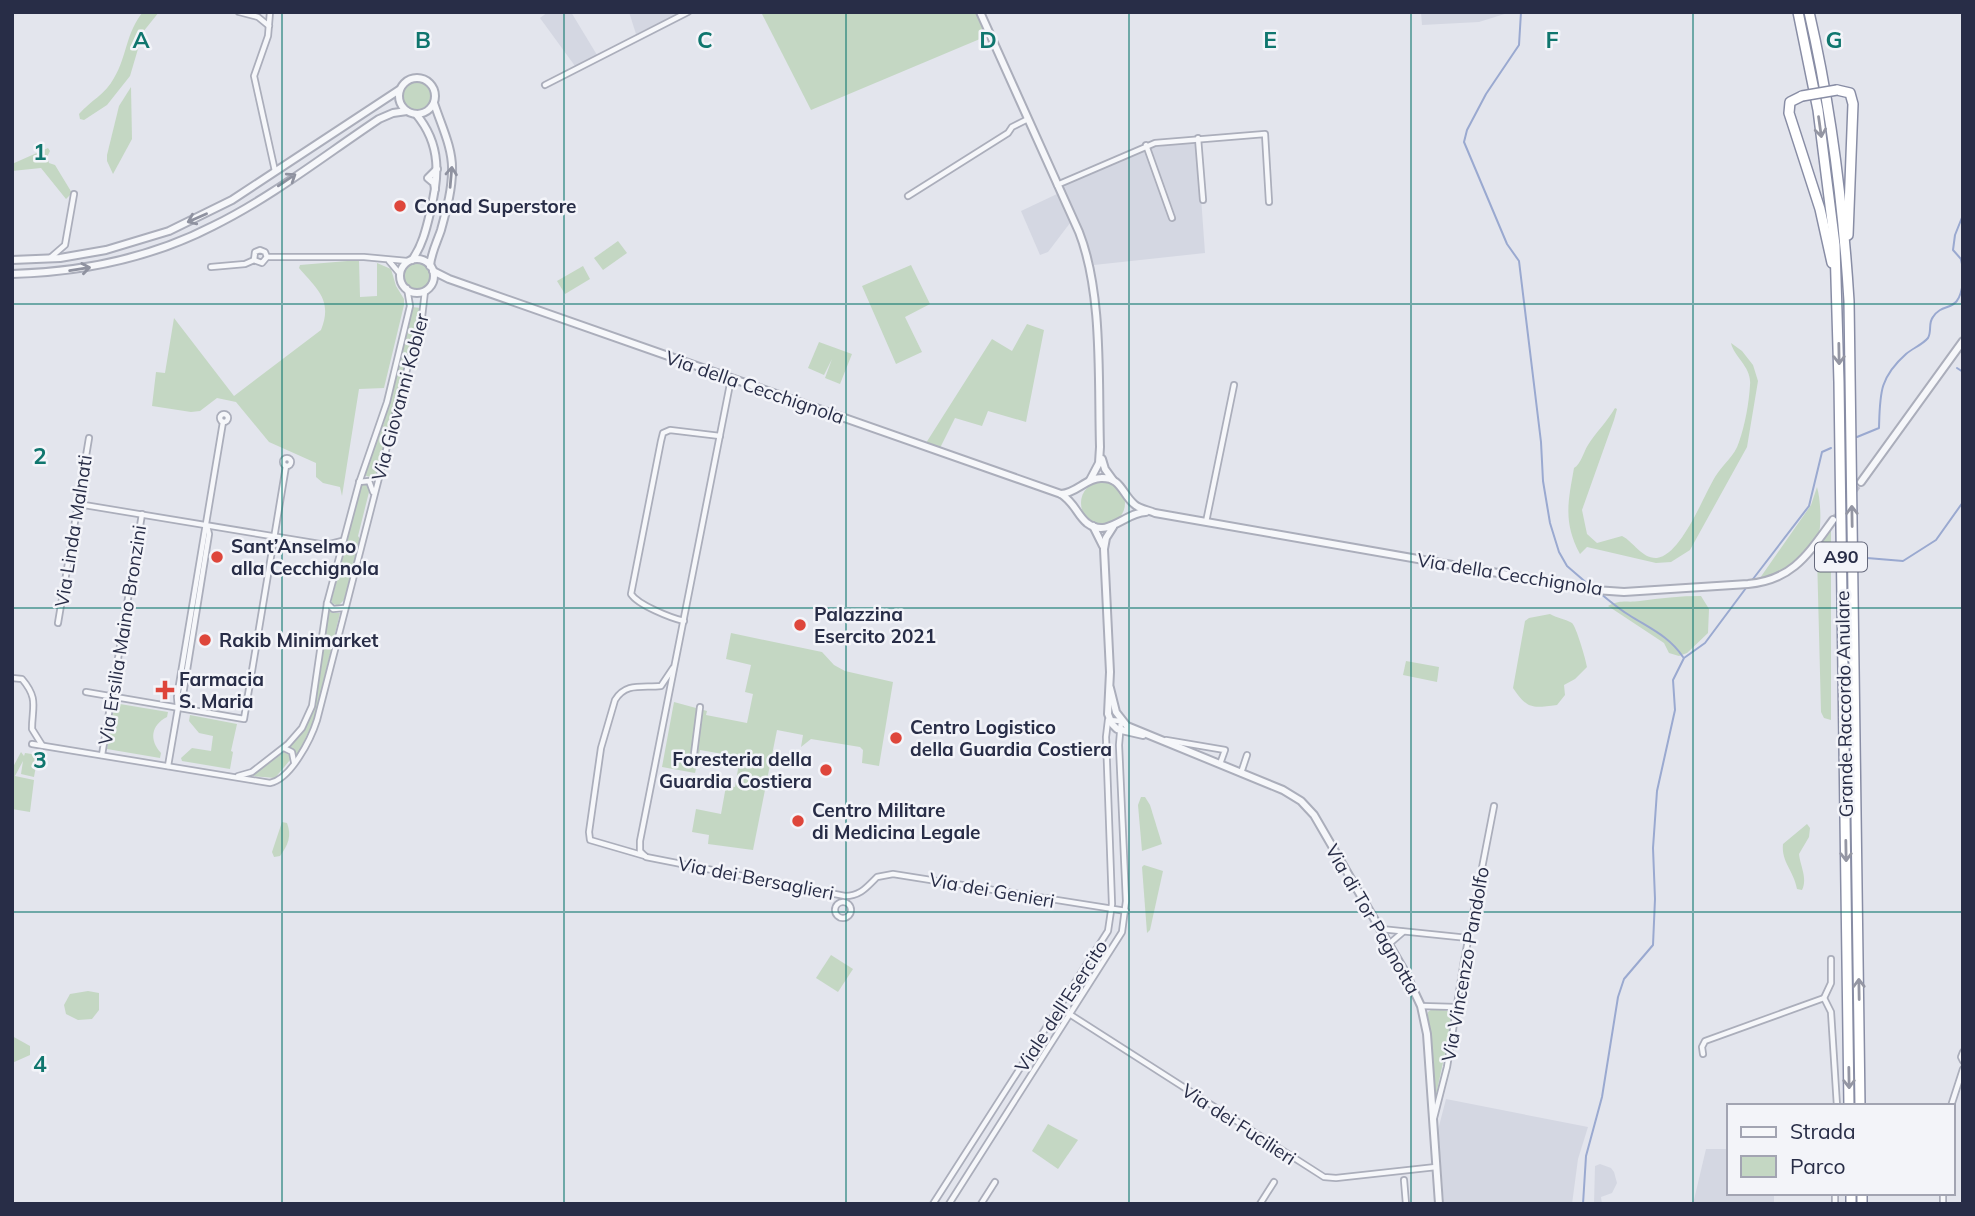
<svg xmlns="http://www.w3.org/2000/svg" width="1975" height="1216" viewBox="0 0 1975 1216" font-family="Mulish,sans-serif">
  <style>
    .built { fill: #d4d7e2 }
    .green { fill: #c4d7c3 }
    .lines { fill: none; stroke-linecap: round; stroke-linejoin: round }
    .stream { stroke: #9aa9d0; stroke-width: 2 }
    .tertiary-tunnel { stroke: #bec0cc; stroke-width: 6; stroke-dasharray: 6 3; stroke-linecap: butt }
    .minor-casing { stroke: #abaebb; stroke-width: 8 }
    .tertiary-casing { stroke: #abaebb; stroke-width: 10 }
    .motorway-casing { stroke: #888da5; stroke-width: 12 }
    .minor { stroke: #f6f7fa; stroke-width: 4.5 }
    .tertiary { stroke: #f6f7fa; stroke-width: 6 }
    .motorway { stroke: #fff; stroke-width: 9 }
    .motorway-bridge-casing { stroke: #888da5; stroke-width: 12; stroke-linecap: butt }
    .motorway-bridge { stroke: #fff; stroke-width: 9 }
    .oneway { stroke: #9496a3 }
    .oneway2 { stroke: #8f92a0 }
    .grid { fill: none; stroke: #0f766e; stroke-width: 2; stroke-opacity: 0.55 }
    .poi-dot { fill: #de463b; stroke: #f3f4f9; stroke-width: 2.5 }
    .labels { text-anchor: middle; stroke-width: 5; stroke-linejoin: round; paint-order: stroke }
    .shield { fill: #f3f4f9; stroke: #65697c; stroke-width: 2 }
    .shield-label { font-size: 18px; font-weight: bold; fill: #282d47 }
    .poi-label { font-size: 19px; font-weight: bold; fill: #282d47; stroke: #f3f4f9; text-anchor: start }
    .street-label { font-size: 19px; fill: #282d47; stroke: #f3f4f9 }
    .grid-label { font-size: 23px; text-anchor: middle; font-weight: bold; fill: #0f766e; stroke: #f3f4f9; stroke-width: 5; stroke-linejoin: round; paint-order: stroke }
  </style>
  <rect width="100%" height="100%" fill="#e3e5ed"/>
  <g class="built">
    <path d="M548 12H571L597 55 575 66 540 18Z"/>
    <path d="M629 12H682L636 34Z"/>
    <path d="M1421 12H1511L1479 22 1422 25Z"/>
    <path d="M1197 141 1205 253 1094 265 1087 242 1062 185 1145 148 1172 220 1175 215 1150 148Z"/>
    <path d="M1057 194 1070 223 1048 252 1040 255 1021 211Z"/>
    <path d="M1446 1099 1588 1127 1578 1159 1572 1204H1444L1438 1130Z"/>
    <path d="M1706 1149H1728V1193H1774V1204H1693Z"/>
    <path d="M1600 1164 1611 1168 1614 1172 1617 1183 1612 1193 1601 1197 1602 1204H1594L1595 1166Z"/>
  </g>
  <g class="green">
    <path d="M143 12H159L143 32 130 76 107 105 84 120 80 119 79 114C90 101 106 94 114 78 127 56 126 32 143 12Z"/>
    <path d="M761 12H976L987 36 811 110Z"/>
    <circle cx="417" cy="96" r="14"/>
    <path d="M131 87 132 139 113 174 107 161V155L119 106Z"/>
    <path d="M48 148 50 151 47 157 49 163 55 165 72 193 66 199 41 168 12 171V164Z"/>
    <path d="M618 241 627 253 603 270 594 258Z"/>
    <path d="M359 260 360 297 377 296V263L391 269 396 286 404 299V305L384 388 359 389 342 496 340 487 323 483 316 477V463L269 442 236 402 217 398 200 411 191 412 152 406 156 372 165 373 174 318 234 396 321 330C333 300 317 289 299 268L300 265Z"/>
    <circle cx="417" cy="276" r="13"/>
    <path d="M911 265 930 304 905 317 922 352 896 364 862 286Z"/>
    <path d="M583 266 590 279 565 294 557 281Z"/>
    <path d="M412 307 421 308 419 316 375 479 364 475 384 423Z"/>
    <path d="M1027 324 1044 330 1026 422 988 411 982 426 955 418 940 448 926 443 992 339 1012 351Z"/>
    <path d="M819 342 852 354 840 384 825 378 832 359 824 375 808 368Z"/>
    <path d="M1731 343 1742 351 1753 365 1758 381 1747 447 1690 550 1671 562 1656 563 1587 547 1580 554C1563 522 1568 502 1574 468 1581 464 1583 453 1588 445 1596 432 1607 422 1615 408L1617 409 1614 420 1582 510 1587 534 1597 543 1622 536C1634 542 1642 559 1657 558 1681 555 1703 497 1715 477 1722 465 1735 456 1739 442 1745 425 1749 403 1750 385 1752 367 1734 357 1731 343Z"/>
    <circle cx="1103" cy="503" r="22"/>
    <path d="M367 482 370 488 358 536 360 539 344 600 338 606 332 603V599L341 563V557L361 485Z"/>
    <path d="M1817 487C1820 497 1821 515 1820 526 1820 545 1779 578 1760 578L1811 505Z"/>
    <path d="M1831 529V720L1824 718 1821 712 1817 555 1814 553 1828 530Z"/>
    <path d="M1701 596 1709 609 1708 633 1687 653 1679 656 1669 653 1664 643 1608 606C1622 599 1626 603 1640 601 1660 598 1680 596 1701 596Z"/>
    <path d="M327 609 332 613H340L314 720 297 756 289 746C325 705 318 660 327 609Z"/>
    <path d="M1550 614C1556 618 1566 619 1572 623 1576 626 1586 660 1587 667L1575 679 1564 685 1565 695 1557 705C1532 708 1528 710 1513 688L1525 621 1529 618Z"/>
    <path d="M731 633 822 652 834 665 845 671 893 682 879 766 862 763 863 750 860 747 811 739 801 747 803 735 777 730 753 850 708 844 709 835 692 832 696 809 721 814 726 786 735 787 740 757 700 750 695 773 662 767 674 702 707 711 706 715 747 723 753 694 745 692 751 665 726 659Z"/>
    <path d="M1406 661 1439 667 1437 682 1403 675Z"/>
    <path d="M114 703 168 712 167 717C151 725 149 740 161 753L160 758 107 749Z"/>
    <path d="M190 715 237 724 231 751 233 752 230 769 182 761 181 758 192 748 211 751 213 736 199 733 189 721Z"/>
    <path d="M21 752 24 756 25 753 38 755 34 777 21 774 23 761 15 776 34 780 30 812 12 809V769Z"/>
    <path d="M284 752 289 755 290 760 275 778 252 776Z"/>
    <path d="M1141 797H1145L1150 805 1162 844 1142 851 1138 805Z"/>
    <path d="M282 822 287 823C292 836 288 845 280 856L274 857 272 852Z"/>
    <path d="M1807 824 1810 828 1809 837 1799 854C1800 865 1808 879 1802 890L1797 889C1794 871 1781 862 1783 844Z"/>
    <path d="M1144 865 1163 871 1150 930 1147 933 1142 867Z"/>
    <path d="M831 955 853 969 838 992 816 978Z"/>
    <path d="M88 991 99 993V1010L92 1019 78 1020 66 1014 64 1005 70 994Z"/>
    <path d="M1432 1009 1450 1011 1453 1016 1436 1095H1434L1427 1017 1428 1012Z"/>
    <path d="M12 1036 30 1046V1055L12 1063Z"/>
    <path d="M1048 1124 1078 1140 1058 1169 1032 1151Z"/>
  </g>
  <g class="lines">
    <g class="stream">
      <path d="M1521 12 1519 45 1486 94 1467 130 1464 142 1507 244 1519 261 1541 442 1543 481 1550 523 1559 552 1567 566 1589 585"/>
      <path d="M1963 215 1955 235 1953 250 1961 259 1963 269"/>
      <path d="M1957 368 1963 372"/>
      <path d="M1857 437 1879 428C1880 394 1879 378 1906 354 1913 348 1922 345 1928 338 1932 331 1928 323 1933 317 1944 300 1959 316 1963 281"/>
      <path d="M1867 558 1903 561 1936 540 1963 502"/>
      <path d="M1753 579 1809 506 1822 452 1831 448"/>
      <path d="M1601 594C1610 601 1619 609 1629 615 1649 628 1669 636 1683 657"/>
      <path d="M1583 1204 1586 1156 1602 1097 1618 997 1624 979 1653 945 1655 899 1653 848 1657 791 1675 710 1673 680 1684 658 1705 643 1746 588"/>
    </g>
    <path class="tertiary-tunnel" d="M1833 520 1861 482"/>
    <g class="minor-casing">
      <g id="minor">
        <path d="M239 12 258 17 269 26"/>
        <path d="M270 12 268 36 254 76 275 171"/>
        <path d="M545 85 688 12"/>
        <path d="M1198 138 1203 200"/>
        <path d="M1146 145 1172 218"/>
        <path d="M1057 185 1155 143 1265 134 1269 202"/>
        <path d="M908 196 1008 133 1012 127 1028 119"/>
        <path d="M50 258 65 245 74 194"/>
        <path d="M254 260 255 252 260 250 265 252 267 257"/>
        <path d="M389 261 400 274"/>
        <path d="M211 267 245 264 254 260 262 263 267 257H364L407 261"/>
        <path d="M731 379 640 841V851L646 857 845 896C860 896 866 888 877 877L893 874 1126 911"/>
        <circle cx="224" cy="418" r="4"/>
        <circle cx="287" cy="462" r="4"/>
        <path d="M359 482 369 481 373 492"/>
        <path d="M78 504 326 545 342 541"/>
        <path d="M1206 522 1234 385"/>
        <path d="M327 603 333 609 344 608"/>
        <path d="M684 621C671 618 638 605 631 594L661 441 663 433 670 430 720 436"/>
        <path d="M58 623 89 438"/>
        <path d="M12 678 22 679C39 699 32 707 32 729L42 745"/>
        <path d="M86 692 244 719 286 466"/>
        <path d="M179 706 182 701 209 534 207 526"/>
        <path d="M1166 740 1225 750 1220 764"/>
        <path d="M32 744 270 783C291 779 311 739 317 720L404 380 422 317 425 291"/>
        <path d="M284 748 292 752 294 762"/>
        <path d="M694 754 700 707"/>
        <path d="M102 755 142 514"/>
        <path d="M168 766 178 708 177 697 223 422"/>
        <path d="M1241 773 1247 755"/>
        <path d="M238 776 252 772 288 744 302 728 312 706 327 603 359 483 387 402 410 306 407 288"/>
        <path d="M645 856 590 840 589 832 601 748 615 700C626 682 643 688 661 686L673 668"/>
        <circle cx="843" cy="910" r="8"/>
        <path d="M1381 929 1468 938"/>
        <path d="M1389 944 1403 932"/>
        <path d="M1831 959V983L1824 998 1831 1012 1837 1106"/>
        <path d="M1421 1006 1456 1007"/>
        <path d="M1060 1008 1324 1177 1336 1178 1436 1167"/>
        <path d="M1963 1052 1961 1057 1963 1061"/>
        <path d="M1703 1054 1702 1047 1705 1041 1824 998"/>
        <path d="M1951 1106 1963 1069"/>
        <path d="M1434 1118 1447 1067 1464 961 1494 806"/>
        <path d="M1404 1180 1406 1204"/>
        <path d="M1943 1193V1204"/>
        <path d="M933 1204 1108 931 1112 904 1106 737 1108 720 1121 721 1119 745 1126 901 1122 932 949 1204"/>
        <path d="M981 1204 995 1182"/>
        <path d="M1260 1204 1274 1182"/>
        <path d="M1835 1204V1193"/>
      </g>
    </g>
    <g class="tertiary-casing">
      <g id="tertiary">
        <path d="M980 12 1079 232C1103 293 1098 380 1100 447L1099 463 1090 480"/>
        <circle cx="417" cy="96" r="18"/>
        <path d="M435 189 434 183 428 178 437 169"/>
        <circle cx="417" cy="276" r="17"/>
        <path d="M12 260 60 258 106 250 169 231 232 200 399 90"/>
        <path d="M412 260C422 246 426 230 430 213 439 177 442 145 416 114"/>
        <path d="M430 266C431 253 437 242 441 230 446 211 452 191 452 171 453 148 441 125 434 103"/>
        <path d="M433 271 449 279 1061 494C1075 503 1077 515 1087 523 1108 539 1125 512 1146 512"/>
        <path d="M12 274C82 272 151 258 213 226 272 197 325 155 379 119L393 113 407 111"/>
        <path d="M1102 459 1105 469 1113 480"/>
        <path d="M1861 482 1963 341"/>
        <path d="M1061 494C1077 493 1086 478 1101 478 1121 477 1122 494 1134 504 1139 509 1148 510 1155 513L1595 590 1624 592 1748 584C1793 580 1808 554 1833 520"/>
        <path d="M1093 526 1103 546"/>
        <path d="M1113 527 1106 538 1104 549 1110 672 1108 714 1112 724 1117 729 1143 735"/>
        <path d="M1110 688 1116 712 1127 726 1283 790 1301 801 1314 815 1405 972 1421 1006 1427 1034 1439 1204"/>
      </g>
    </g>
    <g class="motorway-casing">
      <g id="motorway">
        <path d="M1798 12 1818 110 1835 245 1839 382 1849 1106"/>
        <path d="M1809 12C1831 107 1843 204 1849 301L1860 1106"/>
        <path d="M1837 90 1850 93 1853 104 1848 235"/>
        <path d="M1802 96 1790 102 1789 113 1820 209 1832 263"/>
        <path d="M1851 1193V1204"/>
        <path d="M1862 1193V1204"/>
      </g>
    </g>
    <use href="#minor" class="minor"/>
    <use href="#tertiary" class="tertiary"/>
    <use href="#motorway" class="motorway"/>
    <g class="motorway-bridge-casing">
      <path id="motorway-bridge" d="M1802 96 1837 90"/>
    </g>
    <use href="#motorway-bridge" class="motorway-bridge"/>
  </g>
  <defs><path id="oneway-shaft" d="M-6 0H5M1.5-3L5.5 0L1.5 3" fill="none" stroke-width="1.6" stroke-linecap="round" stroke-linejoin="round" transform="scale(1.75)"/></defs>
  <g class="oneway">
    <use href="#oneway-shaft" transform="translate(1820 127) rotate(82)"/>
    <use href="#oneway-shaft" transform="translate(1839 354) rotate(89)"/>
    <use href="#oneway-shaft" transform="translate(1852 516) rotate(-91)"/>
    <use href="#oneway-shaft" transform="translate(1846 851) rotate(89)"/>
    <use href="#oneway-shaft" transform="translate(1859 989) rotate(-91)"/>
    <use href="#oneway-shaft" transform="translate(1849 1078) rotate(89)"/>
  </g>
  <g class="oneway2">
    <use href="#oneway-shaft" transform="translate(451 177) rotate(-85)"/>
    <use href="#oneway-shaft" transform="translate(287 180) rotate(-34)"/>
    <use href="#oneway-shaft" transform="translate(197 218) rotate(156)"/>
    <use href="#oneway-shaft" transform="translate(80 269) rotate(-9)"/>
  </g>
  <path class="grid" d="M282 12V1204M564 12V1204M846 12V1204M1129 12V1204M1411 12V1204M1693 12V1204M12 304H1963M12 608H1963M12 912H1963"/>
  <g class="poi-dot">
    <circle cx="400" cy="206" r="7"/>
    <circle cx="217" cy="557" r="7"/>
    <circle cx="800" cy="625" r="7"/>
    <circle cx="205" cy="640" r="7"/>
    <path d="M161.5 679.5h7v7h7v7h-7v7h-7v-7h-7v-7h7z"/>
    <circle cx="896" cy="738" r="7"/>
    <circle cx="826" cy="770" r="7"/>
    <circle cx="798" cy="821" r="7"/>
  </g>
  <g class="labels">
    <rect class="shield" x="1815" y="542.5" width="52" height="29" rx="5"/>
    <g class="shield-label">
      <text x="1841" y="563">A90</text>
    </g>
    <g class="poi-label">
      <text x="414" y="213">Conad Superstore</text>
      <text x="231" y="553">Sant’Anselmo<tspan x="231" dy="22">alla Cecchignola</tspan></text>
      <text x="814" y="621">Palazzina<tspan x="814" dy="22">Esercito 2021</tspan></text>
      <text x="219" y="647">Rakib Minimarket</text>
      <text x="179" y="686">Farmacia<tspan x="179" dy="22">S. Maria</tspan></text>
      <text x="910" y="734">Centro Logistico<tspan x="910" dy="22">della Guardia Costiera</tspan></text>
      <text x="812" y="766" text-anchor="end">Foresteria della<tspan x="812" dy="22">Guardia Costiera</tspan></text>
      <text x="812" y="817">Centro Militare<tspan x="812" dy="22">di Medicina Legale</tspan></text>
    </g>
    <g class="street-label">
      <text transform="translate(755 387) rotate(19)" y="7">Via della Cecchignola</text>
      <text transform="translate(400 397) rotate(-75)" y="7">Via Giovanni Kobler</text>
      <text transform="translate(73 531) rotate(-81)" y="7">Via Linda Malnati</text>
      <text transform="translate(1510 574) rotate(9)" y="7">Via della Cecchignola</text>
      <text transform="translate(122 635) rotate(-81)" y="7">Via Ersilia Maino Bronzini</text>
      <text transform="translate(1844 704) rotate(-91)" y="7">Grande Raccordo Anulare</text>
      <text transform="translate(756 878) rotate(11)" y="7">Via dei Bersaglieri</text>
      <text transform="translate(992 890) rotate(10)" y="7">Via dei Genieri</text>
      <text transform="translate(1373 919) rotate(60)" y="7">Via di Tor Pagnotta</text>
      <text transform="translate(1465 964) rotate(-80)" y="7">Via Vincenzo Pandolfo</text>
      <text transform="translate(1061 1006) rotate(-57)" y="7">Viale dell'Esercito</text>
      <text transform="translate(1239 1124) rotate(33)" y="7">Via dei Fucilieri</text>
    </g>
  </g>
  <g class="grid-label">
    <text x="141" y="48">A</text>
    <text x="423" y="48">B</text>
    <text x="705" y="48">C</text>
    <text x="988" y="48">D</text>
    <text x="1270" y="48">E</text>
    <text x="1552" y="48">F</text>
    <text x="1834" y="48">G</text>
    <text x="40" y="160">1</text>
    <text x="40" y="464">2</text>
    <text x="40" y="768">3</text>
    <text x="40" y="1072">4</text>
  </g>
  <rect width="1975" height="1216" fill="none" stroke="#282d47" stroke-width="28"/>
  <rect x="1727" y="1104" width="228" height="91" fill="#f3f4f9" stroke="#a2a4b2" stroke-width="2"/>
  <rect x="1741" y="1127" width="35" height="10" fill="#f6f7fa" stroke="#a2a4b2" stroke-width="2"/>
  <text x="1790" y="1139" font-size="21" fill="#282d47">Strada</text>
  <rect x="1741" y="1156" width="35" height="21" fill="#c4d7c3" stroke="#a2a4b2" stroke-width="2"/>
  <text x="1790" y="1174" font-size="21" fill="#282d47">Parco</text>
</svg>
